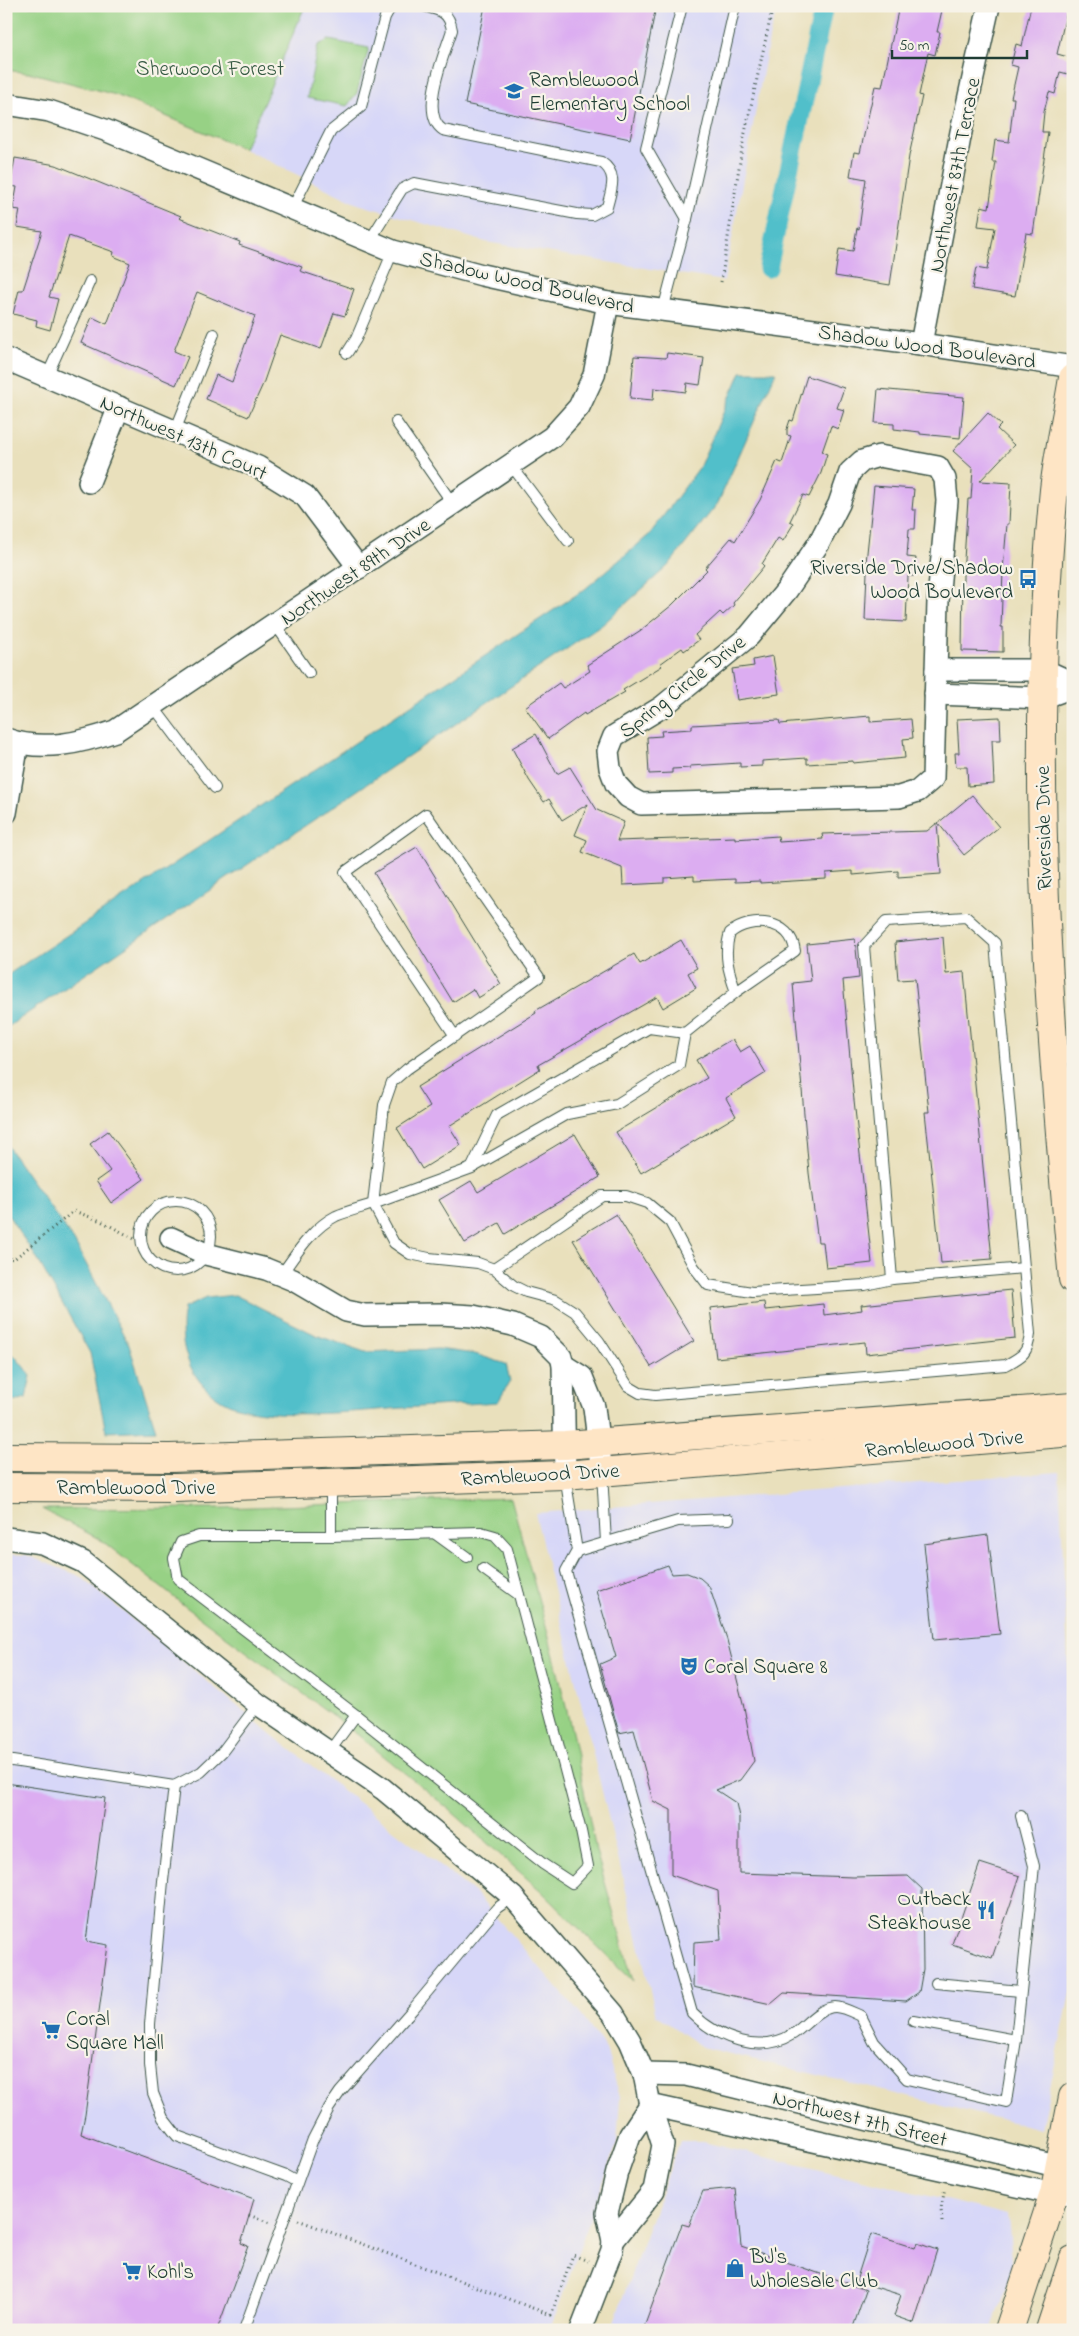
<svg xmlns="http://www.w3.org/2000/svg" width="1079" height="2336" viewBox="0 0 1079 2336" font-family="'Indie Flower',sans-serif">
  <style>
    .built { fill: #d7d7f8 }
    .green { fill: #97d185; stroke: #5b875c }
    .water { fill: #51bfca; stroke: #387e7f }
    .lines { fill: none; stroke-linecap: round; stroke-linejoin: round }
    .canal { stroke: #51bfca; stroke-width: 19 }
    .building { fill: #dcadf1 }
    .lane-casing { stroke: #3d5548; stroke-width: 12 }
    .street-casing { stroke: #3d5548; stroke-width: 24 }
    .secondary-casing { stroke: #3d5548; stroke-width: 30 }
    .path { stroke: #3d5548; stroke-width: 3; stroke-dasharray: 1 4; stroke-linecap: butt }
    .lane { stroke: #fff; stroke-width: 10 }
    .street { stroke: #fff; stroke-width: 21 }
    .secondary { stroke: #fee5c5; stroke-width: 28 }
    .labels { text-anchor: middle; stroke-width: 4.5; stroke-linejoin: round; paint-order: stroke }
    .park-label { font-size: 21px; fill: #375b44; stroke: #f7f3e8 }
    .poi-label { font-size: 21px; fill: #1f3d34; stroke: #f7f3e8; text-anchor: start }
    .street-label { font-size: 21px; fill: #1f3d34; stroke: #f7f3e8 }
  </style>
  <rect width="100%" height="100%" fill="#f7f3e8"/>
  <filter id="ink" filterUnits="userSpaceOnUse"><feTurbulence type="fractalNoise" baseFrequency=".02" numOctaves="2"/><feDisplacementMap in="SourceGraphic" scale="10" xChannelSelector="R" yChannelSelector="G"/><feConvolveMatrix kernelMatrix="1 2 1 2 8 2 1 2 1" color-interpolation-filters="sRGB"/></filter>
  <filter id="wash" filterUnits="userSpaceOnUse"><feTurbulence type="fractalNoise" baseFrequency=".0096" numOctaves="4" result="noise"/><feDisplacementMap in="SourceGraphic" scale="20" xChannelSelector="R" yChannelSelector="G"/><feGaussianBlur stdDeviation="1.12" result="paint"/><feColorMatrix in="noise" values="0 0 0 0 0 0 0 0 0 0 0 0 0 0 0 0 0 1.4 0 .05"/><feComposite in="paint" operator="in"/></filter>
  <g filter="url(#wash)">
    <rect width="100%" height="100%" fill="#e9e0bc"/>
    <g class="built">
      <path d="M305 6H778L770 34 724 281 486 242 358 204 244 149Z"/>
      <path d="M1059 1472 1073 1771V1980L1041 2129 702 2047 656 2015 535 1513Z"/>
      <path d="M6 1554 26 1555 80 1576 272 1735 475 1893 581 2015 606 2049 620 2097 617 2144 550 2330H6Z"/>
      <path d="M680 2141H699L1008 2215 1013 2272 991 2330H611Z"/>
    </g>
    <g class="green">
      <path d="M6 6H305L244 149 116 95 36 74 6 70Z"/>
      <path d="M329 40 369 48 357 93 347 106 307 98 318 45Z"/>
      <path d="M511 1498 555 1660 574 1741 596 1851 633 1981 540 1890 450 1810 347 1726 186 1607 101 1540 42 1509 225 1508Z"/>
    </g>
    <g class="water">
      <path d="M741 372H776L718 503 668 566 602 625 6 1028V976L585 589 649 535 699 468Z"/>
      <path d="M6 1144 74 1241 129 1345 156 1430 106 1432 90 1353 38 1260 6 1212Z"/>
      <path d="M235 1295 316 1335 365 1352 438 1349 475 1354 506 1364 510 1381 498 1402C466 1404 434 1406 403 1408 359 1411 257 1423 221 1400 189 1381 177 1344 184 1308L206 1298Z"/>
      <path d="M6 1353 15 1356 31 1376 26 1398 6 1403Z"/>
    </g>
    <g class="lines">
      <path class="canal" d="M768 268 824 6"/>
    </g>
    <g id="blocks">
      <g class="building">
        <path d="M485 6H656L630 139 465 104Z"/>
        <path d="M899 6H943L937 32H940L935 55 928 53 919 95 922 96 909 156 890 285 835 276 839 249 853 251 857 228 859 229 866 179 850 176 854 152 860 153 875 86 882 87Z"/>
        <path d="M1031 6H1068L1057 54 1072 58 1068 74 1060 72 1055 94 1049 92 1044 112 1042 132H1048L1033 234 1026 233 1015 296 972 289 976 268 987 270 995 228 978 226 981 206 989 208 996 162H992L995 140 1009 142 1014 98H1011L1018 67 1011 65 1016 44 1022 46Z"/>
        <path d="M15 158 56 165 181 216 179 218 240 242 239 245 302 267 300 271 354 289 345 316 334 313 321 349 280 335 263 384 248 417 206 399 216 375 232 382 255 316 197 292 174 351 188 357 176 385 81 343 92 317 107 324 130 263 113 256 114 252 69 236 49 297 58 299 50 330 36 326 37 320 13 314 19 290H23L42 231 17 227 20 210 13 209 17 187 10 186Z"/>
        <path d="M667 353 704 358 700 385 687 383 686 392 654 388 653 400 630 398 634 356 666 358Z"/>
        <path d="M807 376 844 388 837 408 844 410 838 429 831 426 822 452 827 454 821 473 809 497 803 495 790 521 794 523 783 541 778 538 762 564 764 566 733 603 734 605 723 615 720 612 695 635 699 640 684 651 682 648 660 664 662 666 623 690 625 692 585 715 584 713 548 739 525 707 559 683 563 688 590 671 587 665 641 630 672 605 707 570 705 568 731 538 735 541 760 500 777 461 782 463 791 436 787 435V429L790 420 793 421Z"/>
        <path d="M878 389 964 397 960 438 920 434V432L894 429V424L875 423Z"/>
        <path d="M988 413 1001 425 997 429 1014 445 980 481 1011 483 1009 524H1007L1003 570 1001 627H1003V652L962 651 963 575 968 499H971L973 469 953 451Z"/>
        <path d="M874 486 914 489 912 510H916L915 529H909L907 557 916 558 914 576H908L906 622 865 620 867 572H865Z"/>
        <path d="M773 656 779 694 737 700 732 669 754 666 753 660Z"/>
        <path d="M870 716V722L911 719 913 738 903 739 905 758 853 763V761L807 764V758L762 761V766L740 767V763L690 766V768L672 769V773L649 774 647 737 662 736 661 731 692 729V725L779 720 780 724Z"/>
        <path d="M1000 717 1001 740H992L994 784 968 786 967 767H956L955 753H959L957 719Z"/>
        <path d="M536 734 557 774 570 767 597 810 624 822 617 841 735 837V839L778 836 779 842 823 839 822 834 927 831 937 823 941 874 898 877V871L853 875V871L826 873V879L760 883V881L735 882V879L694 881V876L664 878V883L623 885 622 868 582 852 587 840 575 835 588 804 562 820 549 799 544 802 529 780 512 748Z"/>
        <path d="M972 795 999 827 964 855 938 823Z"/>
        <path d="M417 847 501 984 478 998 473 989 453 1002 374 873Z"/>
        <path d="M943 937 946 974 964 972 992 1259 941 1263 925 1112H929L915 979 898 980 895 942Z"/>
        <path d="M855 939 859 978 843 980 853 1091 872 1263 826 1268 823 1242H818L809 1173 793 983 811 981 807 944Z"/>
        <path d="M681 940 697 968 688 973 696 988 663 1008 657 997 538 1065 540 1069 449 1126 461 1145 422 1169 397 1128 430 1107 417 1087 536 1013 535 1011 634 954 640 964Z"/>
        <path d="M732 1039 740 1052 750 1046 766 1073 726 1098 736 1116 641 1173 616 1132 707 1078 696 1060Z"/>
        <path d="M108 1131 144 1179 111 1203 96 1181 110 1171 90 1144Z"/>
        <path d="M575 1134 600 1177 505 1234 499 1223 465 1243 439 1200 471 1181 478 1192Z"/>
        <path d="M616 1214 694 1341 651 1367 573 1240Z"/>
        <path d="M1011 1290 1015 1338 866 1354 865 1342 716 1358 710 1308 764 1302 765 1310 823 1304 824 1315 862 1310 861 1305Z"/>
        <path d="M988 1535 1000 1634 934 1640 924 1544Z"/>
        <path d="M668 1565 672 1574 687 1573 700 1578 709 1586 726 1636 744 1707 754 1761 740 1780 716 1790 736 1803 739 1817V1873L853 1877 908 1876 922 1889 923 1969 919 1992 906 2001 784 1993 771 2004 693 1987 694 1942 721 1940 718 1891 671 1875V1810L653 1801 634 1730 619 1733 600 1664 616 1657 596 1590Z"/>
        <path d="M6 1783 105 1798 86 1941 108 1945 85 2115 81 2134 254 2199 241 2243 248 2246 217 2330H6Z"/>
        <path d="M980 1863 1020 1876 992 1958 952 1944Z"/>
        <path d="M735 2188 741 2246 866 2290 852 2330H643L682 2224 689 2226 703 2191Z"/>
        <path d="M871 2234 915 2248 917 2243 937 2250 914 2323 894 2316 901 2295 856 2281Z"/>
      </g>
    </g>
  </g>
  <g filter="url(#ink)">
    <use href="#blocks" fill-opacity="0" stroke="#3d5548" stroke-width="1"/>
    <g class="lines">
      <g class="lane-casing">
        <g id="lane">
          <path d="M682 6 646 148 687 219"/>
          <path d="M293 207 331 131 361 107 385 17 389 10 395 6"/>
          <path d="M370 240 402 189 414 183 577 214 592 215 607 207C611 190 619 174 601 162L443 130C418 114 445 53 452 30 449 11 439 10 423 6"/>
          <path d="M663 310 687 219 735 6"/>
          <path d="M347 353 356 339 393 251"/>
          <path d="M47 376 90 281"/>
          <path d="M396 422 453 504"/>
          <path d="M175 431 214 334"/>
          <path d="M511 465 568 541"/>
          <path d="M275 624 309 673"/>
          <path d="M153 706 215 788"/>
          <path d="M472 1167 497 1115 649 1028 685 1033"/>
          <circle cx="176" cy="1236" r="35"/>
          <path d="M494 1269 602 1196H626L647 1203 670 1222 694 1267 708 1285 752 1292 865 1285 892 1279 864 946 886 922 966 917 995 943 1030 1334C1028 1353 1023 1356 1006 1365L655 1395 640 1393 628 1386 599 1341 575 1312 556 1300 526 1292 514 1286 494 1269 478 1263 429 1258 410 1254 394 1243 373 1204 472 1168 567 1114 617 1104 679 1065 685 1033 736 992 795 951C791 919 751 916 730 933 723 954 729 973 736 992"/>
          <path d="M281 1275C296 1254 312 1228 336 1216 348 1211 361 1208 373 1204L384 1105 392 1082 407 1069 539 977 426 814 345 872 455 1036"/>
          <path d="M892 1279 1024 1268"/>
          <path d="M602 1473 606 1542"/>
          <path d="M565 1476 577 1551 566 1571 692 2013C717 2038 760 2055 793 2034 805 2026 820 2007 835 2007 843 2007 854 2013 861 2016L874 2042 907 2079 1006 2102 1016 2040 1034 1866 1021 1816"/>
          <path d="M331 1484V1536L481 1532 495 1536 507 1549 581 1831 588 1866 572 1883 543 1864 356 1715 178 1579 174 1558 181 1542 199 1536H331"/>
          <path d="M434 1533 467 1557"/>
          <path d="M577 1551 678 1521 729 1519"/>
          <path d="M483 1569 519 1595"/>
          <path d="M329 1752 356 1715"/>
          <path d="M6 1760 174 1786 201 1772 222 1752 258 1704"/>
          <path d="M174 1786 163 1881 150 2024V2065L153 2093 163 2118 177 2136 286 2176 297 2182"/>
          <path d="M936 1983 1020 1991"/>
          <path d="M913 2021 1016 2040"/>
          <path d="M244 2330 313 2139 329 2108 340 2092 413 2009 497 1908 513 1897"/>
        </g>
      </g>
      <g class="street-casing">
        <g id="street">
          <path d="M6 104 49 111 105 130 393 251 482 275 608 303 921 344 1073 367"/>
          <path d="M921 344 961 132 989 6"/>
          <path d="M6 359 258 467 305 496 359 568"/>
          <path d="M879 456 938 467 945 479 947 501 938 601 933 778 918 791 899 797 641 804 628 797 616 784 610 768 608 751 614 736 662 707 749 636 787 590 819 543 839 504 850 472 862 461Z"/>
          <path d="M89 482 119 407"/>
          <path d="M936 670H1044L1073 683"/>
          <path d="M935 694 1043 698 1073 687"/>
          <path d="M6 739C42 752 81 743 115 731L552 437 579 407 594 375 608 303"/>
          <path d="M6 813 18 743"/>
          <path d="M171 1238 206 1254 266 1269 293 1280 346 1311 365 1315 440 1314 473 1316 513 1325 541 1337 561 1357 563 1365 565 1475"/>
          <path d="M563 1365 582 1377 594 1407 602 1473"/>
          <path d="M6 1538 42 1543 83 1562 258 1704 383 1789 513 1897 613 2013 630 2041 644 2074 650 2105 663 2145 654 2190 613 2241"/>
          <path d="M644 2074 686 2075 1060 2167 1073 2176"/>
          <path d="M650 2105 1054 2194 1073 2193"/>
          <path d="M581 2330 612 2250 613 2241 607 2213 617 2172 630 2135 650 2105"/>
        </g>
      </g>
      <g class="secondary-casing">
        <g id="secondary">
          <path d="M1073 378C1067 416 1058 453 1054 490 1028 753 1048 1017 1073 1279"/>
          <path d="M6 1457 170 1458 565 1445 1073 1407"/>
          <path d="M6 1487 175 1488 565 1475 1073 1432"/>
          <path d="M1009 2330 1054 2194 1073 2097"/>
          <path d="M1050 2330 1073 2260"/>
        </g>
      </g>
      <g class="path">
        <path d="M721 282 743 142 773 6"/>
        <path d="M6 1258 14 1259 74 1211 101 1221 142 1243"/>
        <path d="M249 2215 270 2223"/>
        <path d="M298 2220 551 2315 573 2255 588 2261"/>
        <path d="M942 2222 941 2209 945 2188"/>
      </g>
      <use href="#lane" class="lane"/>
      <use href="#street" class="street"/>
      <use href="#secondary" class="secondary"/>
    </g>
  </g>
  <defs>
    <g id="school-bare" transform="scale(1.5)"><path d="M0-5L7-2L0 1L-7-2ZM-4 1L0 2.5L4 1V4Q0 6-4 4Z" fill="#1f6fb2" stroke="#f7f3e8" stroke-width="2.5" paint-order="stroke"/></g>
    <g id="bus-bare" transform="scale(1.5)"><path d="M-5-6H5V4H4V6H2V4H-2V6H-4V4H-5ZM-3.5-4V0h7V-4ZM-3.5 1.2v1.5H-2V1.2ZM2 1.2v1.5H3.5V1.2Z" fill="#1f6fb2" stroke="#f7f3e8" stroke-width="2.5" paint-order="stroke"/></g>
    <g id="theatre-bare" transform="scale(1.5)"><path d="M-5-5.5Q0-4 5-5.5V0Q5 5 0 6Q-5 5-5 0ZM-3.3-2.5H-1v1.5H-3.3ZM1-2.5H3.3v1.5H1ZM-2.8 1Q0 5.5 2.8 1Z" fill="#1f6fb2" stroke="#f7f3e8" stroke-width="2.5" paint-order="stroke"/></g>
    <g id="restaurant-bare" transform="scale(1.5)"><path d="M-5-6h1v4h1v-4h1v4h1v-4h1v5L-1.5 .5V6h-2V.5L-5-1ZM5-6V6H3V1.5H1.5Q1.5-4 5-6Z" fill="#1f6fb2" stroke="#f7f3e8" stroke-width="2.5" paint-order="stroke"/></g>
    <g id="supermarket-bare" transform="scale(1.5)"><path d="M-6-5.5h2.5l.6 2H6L4.5 2H-2.5L-4.4-4H-6ZM-1.5 3.2a1.3 1.3 0 1 0 .1 0ZM3 3.2a1.3 1.3 0 1 0 .1 0Z" fill="#1f6fb2" stroke="#f7f3e8" stroke-width="2.5" paint-order="stroke"/></g>
    <g id="shop-bare" transform="scale(1.5)"><path d="M-5-2.5h2.3a2.7 3.5 0 0 1 5.4 0H5L5.5 6h-11ZM-1.5-2.5h3a1.5 2.3 0 0 0-3 0Z" fill="#1f6fb2" stroke="#f7f3e8" stroke-width="2.5" paint-order="stroke"/></g>
  </defs>
  <g fill-rule="evenodd">
    <use href="#school-bare" x="514" y="91"/>
    <use href="#bus-bare" x="1028" y="579"/>
    <use href="#theatre-bare" x="689" y="1666"/>
    <use href="#restaurant-bare" x="986" y="1910"/>
    <use href="#supermarket-bare" x="51" y="2030"/>
    <use href="#shop-bare" x="735" y="2268"/>
    <use href="#supermarket-bare" x="132" y="2271"/>
  </g>
  <g class="labels">
    <g class="park-label">
      <text x="210" y="75">Sherwood Forest</text>
    </g>
    <g class="poi-label">
      <text x="529" y="86">Ramblewood<tspan x="529" dy="24">Elementary School</tspan></text>
      <text x="1013" y="574" text-anchor="end">Riverside Drive/Shadow<tspan x="1013" dy="24">Wood Boulevard</tspan></text>
      <text x="704" y="1673">Coral Square 8</text>
      <text x="971" y="1905" text-anchor="end">Outback<tspan x="971" dy="24">Steakhouse</tspan></text>
      <text x="66" y="2025">Coral<tspan x="66" dy="24">Square Mall</tspan></text>
      <text x="750" y="2263">BJ's<tspan x="750" dy="24">Wholesale Club</tspan></text>
      <text x="147" y="2278">Kohl's</text>
    </g>
    <g class="street-label">
      <text transform="translate(954 175) rotate(-79)" y="7">Northwest 87th Terrace</text>
      <text transform="translate(527 282) rotate(13)" y="7">Shadow Wood Boulevard</text>
      <text transform="translate(927 346) rotate(8)" y="7">Shadow Wood Boulevard</text>
      <text transform="translate(184 437) rotate(24)" y="7">Northwest 13th Court</text>
      <text transform="translate(355 571) rotate(-34)" y="7">Northwest 89th Drive</text>
      <text transform="translate(682 686) rotate(-38)" y="7">Spring Circle Drive</text>
      <text transform="translate(1043 828) rotate(-91)" y="7">Riverside Drive</text>
      <text transform="translate(944 1443) rotate(-5)" y="7">Ramblewood Drive</text>
      <text transform="translate(540 1474) rotate(-3)" y="7">Ramblewood Drive</text>
      <text x="136" y="1494">Ramblewood Drive</text>
      <text transform="translate(860 2118) rotate(14)" y="7">Northwest 7th Street</text>
    </g>
  </g>
  <rect width="1079" height="2336" fill="none" stroke="#f7f3e8" stroke-width="25"/>
  <path d="M892 50v8h135v-8" fill="none" stroke="#1f3d34" stroke-width="2.5"/>
  <text x="899" y="50" font-size="15" fill="#1f3d34" stroke="#f7f3e8" stroke-width="4" paint-order="stroke">50 m</text>
</svg>
